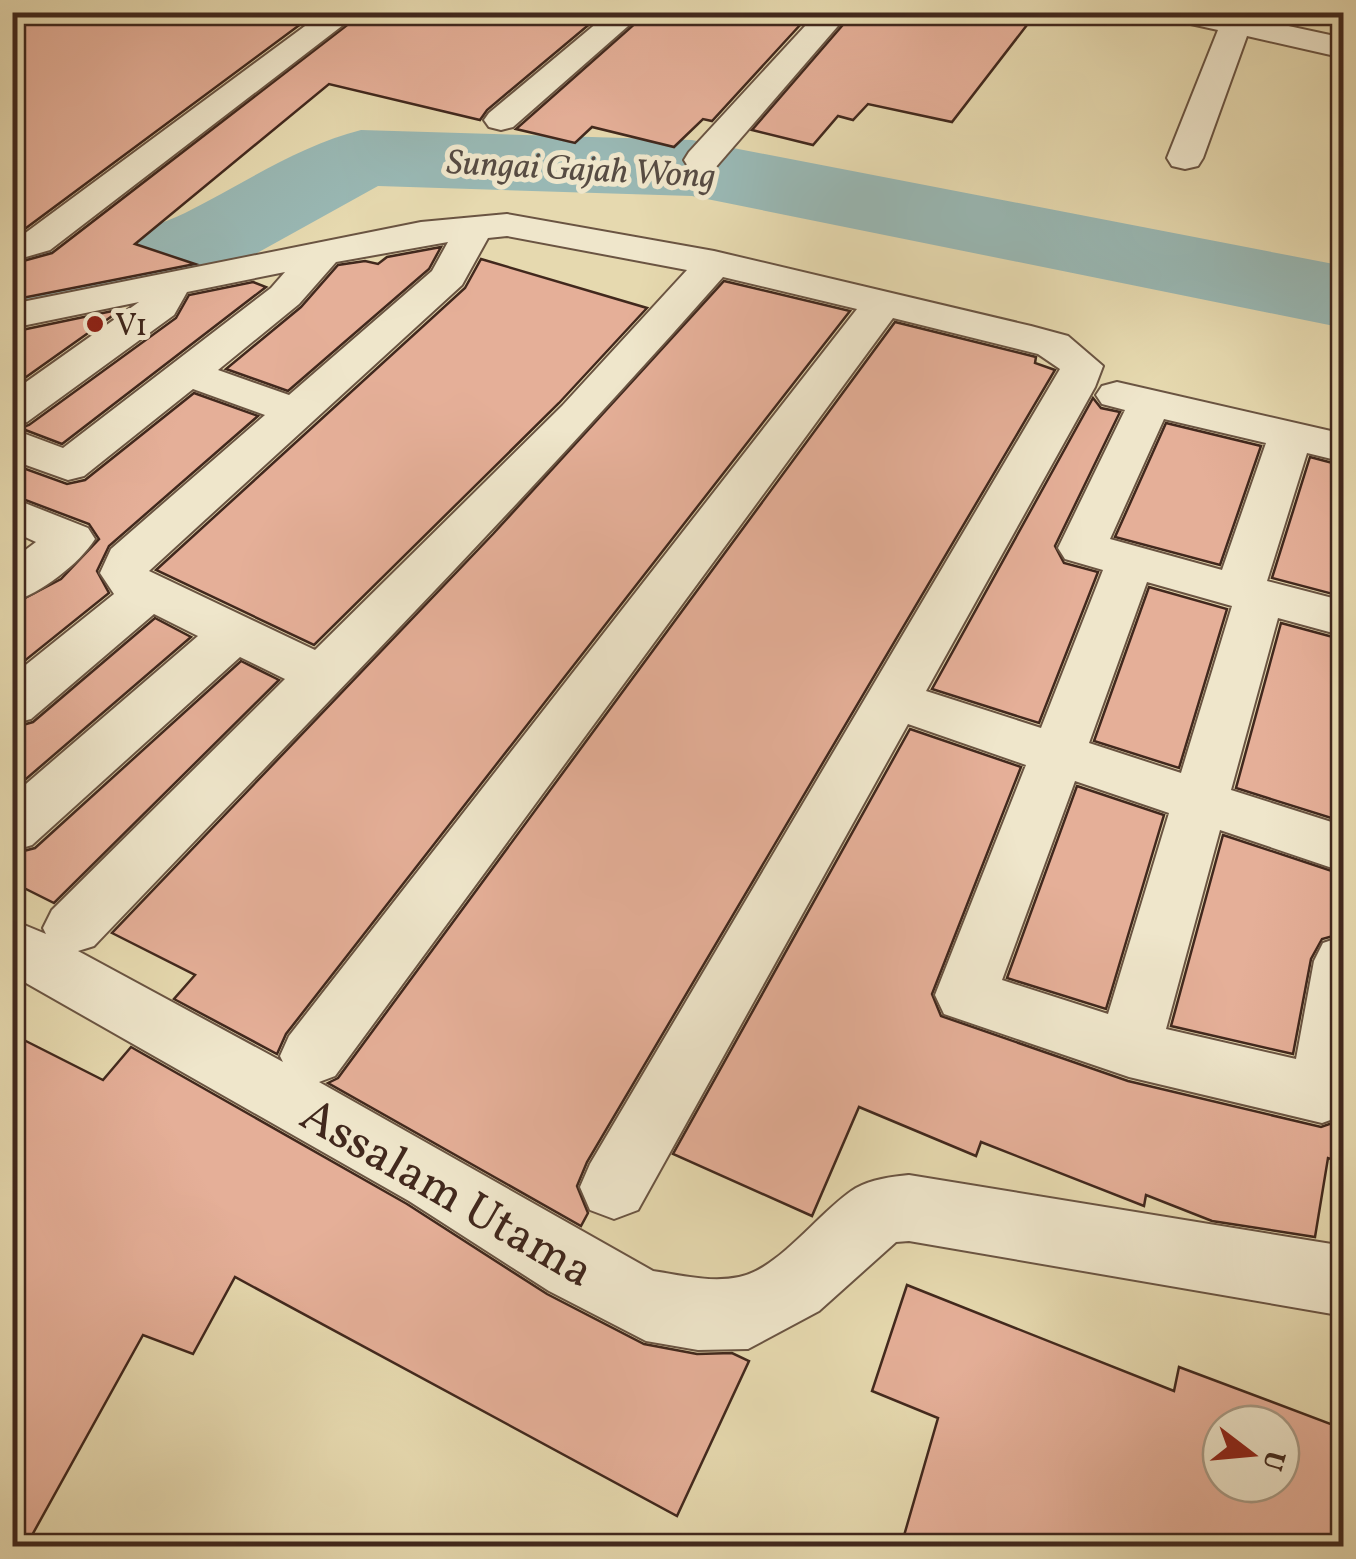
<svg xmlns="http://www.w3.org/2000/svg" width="1356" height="1559" viewBox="0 0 1356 1559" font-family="Vollkorn,serif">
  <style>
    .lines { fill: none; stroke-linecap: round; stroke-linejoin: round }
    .river { fill: #99b8b4; fill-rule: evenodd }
    .building { fill: #e5af98; stroke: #41281d; stroke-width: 2.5; fill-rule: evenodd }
    .minor-casing { stroke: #6a5442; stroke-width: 4 }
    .minor { fill: #efe6cb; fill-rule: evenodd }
    .poi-dot { fill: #8f2418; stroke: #efe6cb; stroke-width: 4 }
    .labels { text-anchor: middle; stroke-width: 10; stroke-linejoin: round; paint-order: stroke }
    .far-poi-label { font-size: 32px; fill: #41281d; stroke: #efe6cb; text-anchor: start }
    .far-water-label { font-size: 35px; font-style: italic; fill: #574c43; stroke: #efe6cb }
    .near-street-label { font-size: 48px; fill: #41281d; stroke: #efe6cb }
  </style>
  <rect width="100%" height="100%" fill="#e6d9af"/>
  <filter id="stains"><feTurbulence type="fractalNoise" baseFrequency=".002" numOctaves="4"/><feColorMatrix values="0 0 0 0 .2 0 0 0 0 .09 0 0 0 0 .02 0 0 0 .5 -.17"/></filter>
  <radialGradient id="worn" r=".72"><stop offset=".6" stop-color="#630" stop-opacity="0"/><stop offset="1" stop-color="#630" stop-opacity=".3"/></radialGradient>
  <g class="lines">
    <path class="river" d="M361 130 692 140 1344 266V328L692 196 378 186 250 257 104 302 12 320V258C61 251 142 234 185 213 243 184 298 146 361 130Z"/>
  </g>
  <g class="building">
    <path d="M12 12H317L22 231 12 233Z"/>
    <path d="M364 12H604L487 110 480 120 329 84 135 244 195 264 12 300V264L52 253Z"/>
    <path d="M648 12H812L712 121 703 119 674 147 592 127 575 143 516 129Z"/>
    <path d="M854 12H1037L952 122 868 104 853 120 838 116 813 145 752 130Z"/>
    <path d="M441 247 429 269 288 391 226 369 301 307 338 265 365 261 378 264 387 257Z"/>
    <path d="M481 259 647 308 559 403 314 645 156 570 465 288Z"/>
    <path d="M724 281 850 311 286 1034 277 1054 174 999 195 975 112 933 493 534Z"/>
    <path d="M253 282 266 287 62 444 20 428 29 425 176 318 189 295Z"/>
    <path d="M122 309 12 387V332Z"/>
    <path d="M895 322 1036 357 1035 363 1055 370 587 1162 577 1186 588 1213 581 1226 328 1083 338 1078Z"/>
    <path d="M194 393 258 416 109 546 97 571 109 593 12 671V605L61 579 99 539 89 524 12 495V464L67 484 85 480Z"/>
    <path d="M1093 398 1101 408 1120 412 1055 546 1064 563 1098 572 1039 723 932 689Z"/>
    <path d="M1166 423 1261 446 1220 565 1115 537Z"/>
    <path d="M1310 457 1344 466V597L1272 578Z"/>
    <path d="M1149 587 1227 609 1179 768 1094 741Z"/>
    <path d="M155 618 191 637 12 791V728L33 722Z"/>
    <path d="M1281 623 1344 640V822L1236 788Z"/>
    <path d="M241 661 279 680 54 903 12 882V854L35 848Z"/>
    <path d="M910 729 1021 767 932 994 941 1016 1128 1081 1321 1127 1344 1119V1163L1328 1158 1315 1237 1212 1221 1146 1195 1144 1206 981 1142 976 1156 859 1107 812 1216 673 1154Z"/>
    <path d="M1077 786 1164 815 1106 1009 1007 978Z"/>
    <path d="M1223 835 1344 875V933L1322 939 1311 959 1293 1054 1171 1026Z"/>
    <path d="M12 1034 103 1080 131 1047 407 1204 547 1294 644 1344 697 1354 732 1353 749 1361 677 1516 235 1277 193 1354 143 1335 26 1546H12Z"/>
    <path d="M907 1285 1174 1391 1179 1367 1344 1429V1546H901L938 1418 872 1391ZM1221 1424H1281V1484H1221Z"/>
  </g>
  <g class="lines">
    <g class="minor-casing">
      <g id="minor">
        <path d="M324 12H360L50 250 12 261V237L24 234Z"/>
        <path d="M610 12H644L513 127 501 130 489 127 484 120 489 113Z"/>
        <path d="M818 12H850L715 168 702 171 689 168 684 160 689 152Z"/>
        <path d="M1164 12H1224L1344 38V58L1247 36 1203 158 1198 166 1185 169 1172 166 1167 158 1218 30 1168 19Z"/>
        <path d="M507 214 714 251 1031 326 1068 336 1103 366 1095 387 926 691 1041 728 1103 570 1065 559 1058 548 1125 410 1102 404 1096 395 1102 386 1117 382 1344 434V462L1307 453 1267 581 1344 601V636L1278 618 1231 790 1344 826V872L1220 830 1166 1029 1296 1059 1314 961 1323 943 1344 936V1115L1322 1123 1129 1077 944 1014 935 995 1026 765 908 724 638 1210 614 1219 590 1210 580 1187 590 1164 1060 369 1038 354 893 318 335 1076 319 1082 653 1271C680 1275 711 1283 739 1277 780 1269 820 1210 856 1188 872 1179 891 1177 909 1175L1344 1246V1316L909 1241 896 1242 819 1311 748 1349 698 1350 646 1341 549 1291 409 1201 12 975V920L46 934 43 928 52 910 285 679 240 657 32 845 12 851V796L198 636 154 614 31 719 12 724V676L114 594 100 573 111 549 265 415 193 389 84 476 68 480 12 460V429L63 448 271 288 285 272 187 292 174 315 27 422 12 426V392L139 302 12 328V304L421 222ZM507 236 687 270 562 406 315 650 149 571 462 285 488 238ZM448 242 432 271 289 395 218 370 299 304 336 262ZM723 277 857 309 289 1036 280 1056 283 1062 78 951 94 946C306 724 520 507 723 277ZM1164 419 1266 443 1222 570 1110 539ZM1147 582 1232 606 1181 773 1089 743ZM1075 781 1169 813 1108 1014 1002 980Z"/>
        <path d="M12 498 88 528 95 539C79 564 41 593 12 602V560L36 542 12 531Z"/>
      </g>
    </g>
    <use href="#minor" class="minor"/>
  </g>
  <circle class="poi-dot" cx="95" cy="324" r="10"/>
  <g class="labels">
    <g class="far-poi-label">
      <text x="115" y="335">V1</text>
    </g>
    <g class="far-water-label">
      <text transform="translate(581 168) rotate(3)" y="12">Sungai Gajah Wong</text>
    </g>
    <g class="near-street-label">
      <text transform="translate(448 1191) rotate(30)" y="17">Assalam Utama</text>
    </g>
  </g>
  <rect width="1356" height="1559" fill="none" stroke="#e6d9af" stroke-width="50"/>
  <rect x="15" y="15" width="1326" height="1529" fill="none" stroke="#41281d" stroke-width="5"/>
  <rect x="25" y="25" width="1306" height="1509" fill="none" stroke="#41281d" stroke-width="2.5"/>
  <g transform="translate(1251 1454) rotate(106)"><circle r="48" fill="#efe6cb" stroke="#a99a85" stroke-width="2.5"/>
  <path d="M0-8L18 38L0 25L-18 38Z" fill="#8f2418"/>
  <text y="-15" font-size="28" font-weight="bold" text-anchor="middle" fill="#41281d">U</text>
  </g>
  <rect width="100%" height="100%" filter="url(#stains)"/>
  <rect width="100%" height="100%" fill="url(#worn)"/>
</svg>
